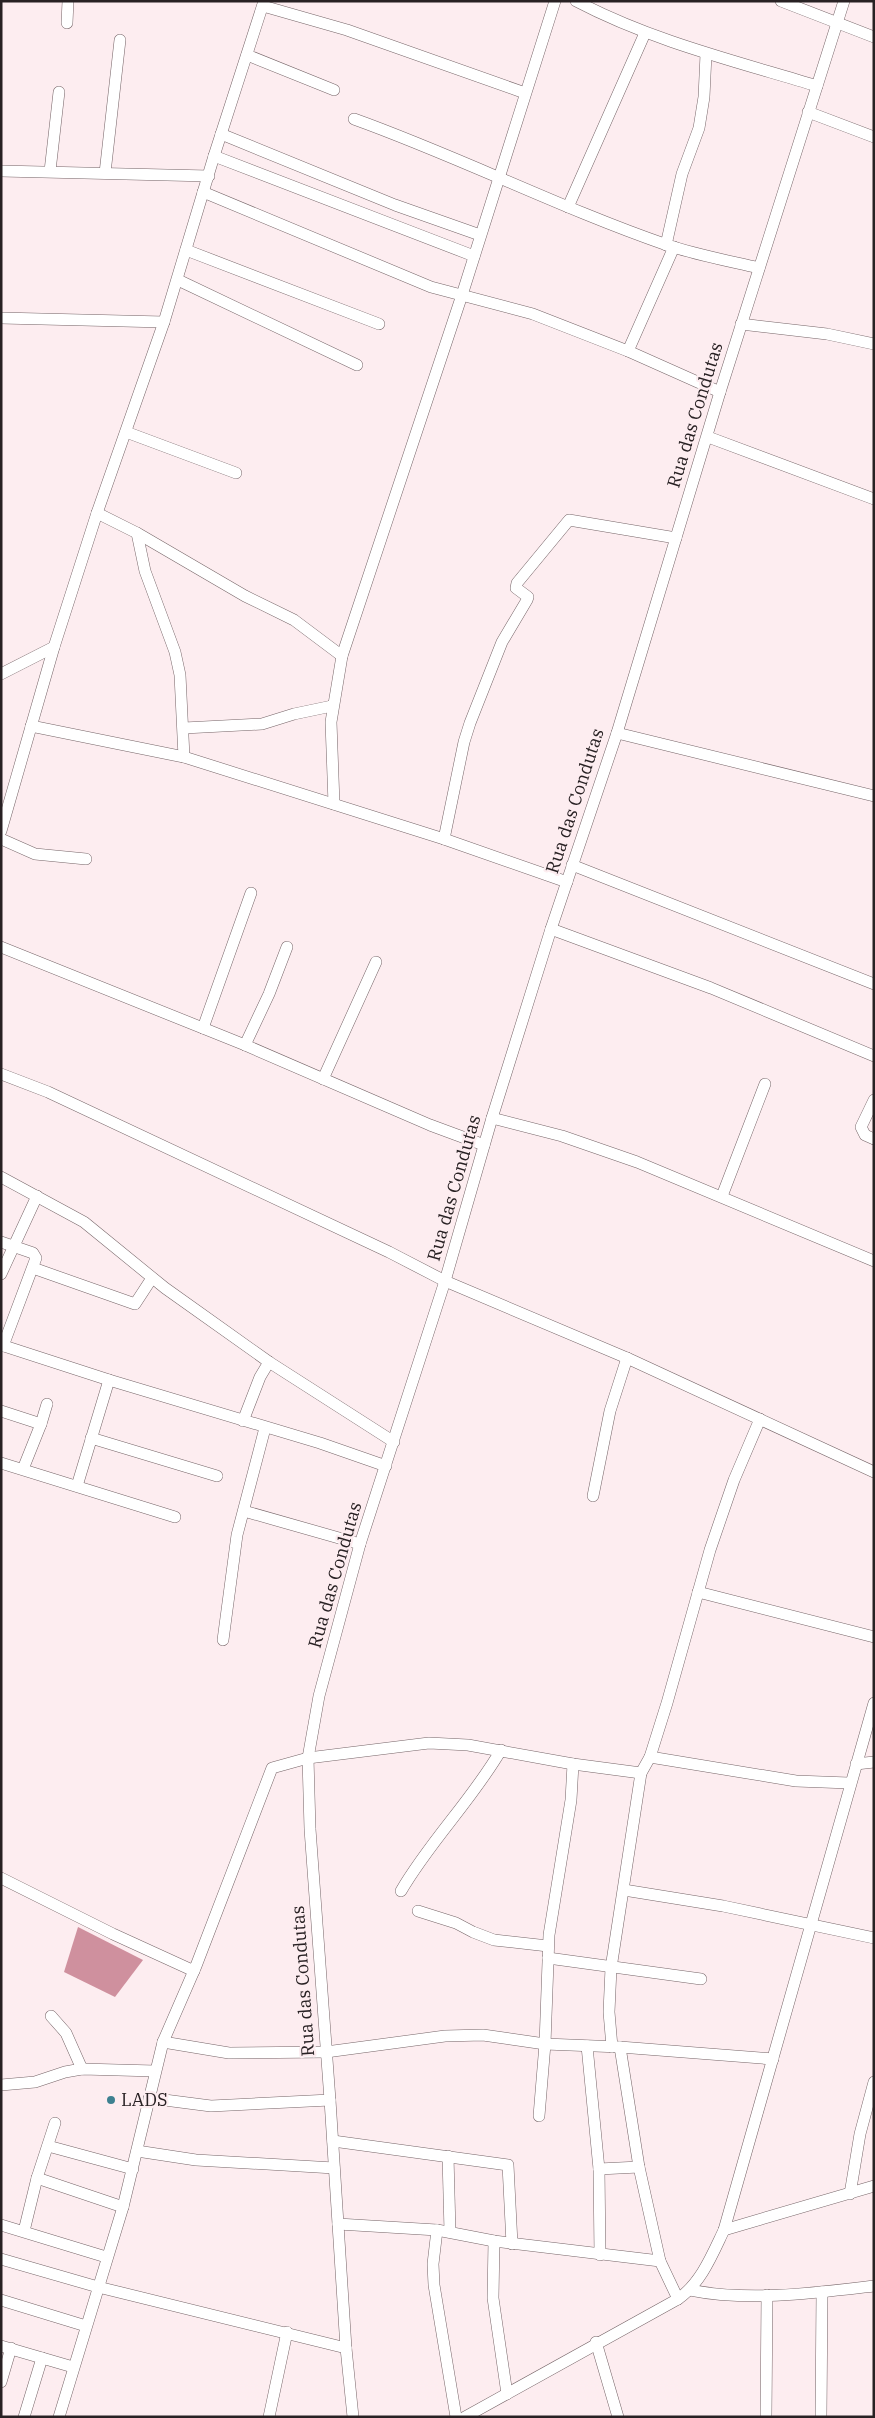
<svg xmlns="http://www.w3.org/2000/svg" width="875" height="2418" viewBox="0 0 875 2418" font-family="'IBM Plex Serif',serif">
  <style>
    .water { fill: #cf909e }
    .lines { fill: none; stroke-linecap: round; stroke-linejoin: round }
    .minor-casing { stroke: #766568; stroke-width: 12 }
    .minor { stroke: #fff; stroke-width: 11 }
    .poi-dot { fill: #3d8190; stroke: #fdedf0; stroke-width: 2 }
    .labels { text-anchor: middle; stroke-width: 4.5; stroke-linejoin: round; paint-order: stroke }
    .street-label { font-size: 18px; fill: #282123; stroke: #fdedf0 }
    .poi-label { font-size: 18px; fill: #282123; stroke: #fdedf0; text-anchor: start }
  </style>
  <rect width="100%" height="100%" fill="#fdedf0"/>
  <path class="water" d="M78 1927 143 1960 115 1997 64 1972Z"/>
  <g class="lines">
    <g class="minor-casing">
      <g id="minor">
        <path d="M576 1C652 41 735 61 817 86"/>
        <path d="M781 1 874 37"/>
        <path d="M263 6 347 30 525 93"/>
        <path d="M67 23 68 1"/>
        <path d="M247 55 334 90"/>
        <path d="M808 112 874 137"/>
        <path d="M354 119C460 157 560 208 667 245 697 255 729 261 759 268"/>
        <path d="M221 134 395 205 480 235"/>
        <path d="M214 156 474 256"/>
        <path d="M1 171 209 176"/>
        <path d="M50 171 59 92"/>
        <path d="M105 173 120 40"/>
        <path d="M203 192 431 287 533 314 628 351 720 392"/>
        <path d="M568 207 645 33"/>
        <path d="M666 245 682 174 699 128 704 97 706 54"/>
        <path d="M186 250 379 324"/>
        <path d="M178 280 357 365"/>
        <path d="M1 318 164 322"/>
        <path d="M741 324 827 334 874 344"/>
        <path d="M628 351 674 247"/>
        <path d="M126 432 236 473"/>
        <path d="M708 437 874 499"/>
        <path d="M97 513 137 533 245 596 294 620 342 656"/>
        <path d="M137 533 145 571 175 652 180 675 184 757"/>
        <path d="M1 674 54 647"/>
        <path d="M31 726 184 757 444 839 567 882"/>
        <path d="M184 728 262 724 294 714 332 706"/>
        <path d="M617 733 874 796"/>
        <path d="M334 804 331 722 342 656 462 295 555 1"/>
        <path d="M1 831 54 647 97 513 164 322 214 156 264 1"/>
        <path d="M1 839 35 854 86 859"/>
        <path d="M444 839 464 742 470 723 502 642 527 600 528 597 516 588 517 583 569 520 676 538"/>
        <path d="M572 865 874 984"/>
        <path d="M551 929 711 988 874 1056"/>
        <path d="M1 947 245 1045 430 1125 484 1145"/>
        <path d="M203 1028 251 893"/>
        <path d="M245 1045 269 994 287 947"/>
        <path d="M1 1074 48 1092 389 1252 445 1281 627 1358 874 1472"/>
        <path d="M323 1079 376 962"/>
        <path d="M874 1100 861 1127 865 1135 874 1139"/>
        <path d="M492 1118 562 1136 637 1162 874 1261"/>
        <path d="M1 1177 84 1222 165 1288 269 1362 394 1442"/>
        <path d="M722 1196 765 1084"/>
        <path d="M1 1242 33 1253 36 1258 3 1346"/>
        <path d="M33 1268 135 1304 152 1278"/>
        <path d="M1 1274 37 1196"/>
        <path d="M1 1345 109 1380 320 1443 386 1466"/>
        <path d="M1 1411 41 1424"/>
        <path d="M243 1421 260 1377 269 1362"/>
        <path d="M91 1438 217 1476"/>
        <path d="M1 1463 175 1517"/>
        <path d="M23 1469 41 1424 47 1404"/>
        <path d="M77 1486 109 1380"/>
        <path d="M593 1496 610 1411 627 1358"/>
        <path d="M244 1511 360 1544"/>
        <path d="M698 1592 874 1637"/>
        <path d="M223 1640 237 1535 265 1428"/>
        <path d="M650 1757 796 1781 849 1783"/>
        <path d="M856 1764 874 1762"/>
        <path d="M1 1878 113 1934 194 1971"/>
        <path d="M624 1890 723 1906 874 1938"/>
        <path d="M401 1891C430 1841 472 1800 501 1750"/>
        <path d="M418 1911 456 1923 473 1932 494 1940 548 1946"/>
        <path d="M548 1958 701 1979"/>
        <path d="M51 2016 66 2033 82 2069"/>
        <path d="M163 2042 229 2053 326 2052 445 2036 483 2035 545 2044 620 2047 773 2059"/>
        <path d="M587 2046 599 2169 600 2255"/>
        <path d="M612 2047 609 2012 611 1968 641 1773 650 1757 667 1703 710 1550 734 1480 760 1419"/>
        <path d="M620 2047 639 2167 660 2261 678 2299"/>
        <path d="M1 2085 35 2082 65 2072 82 2069 155 2071"/>
        <path d="M149 2098 211 2106 330 2100"/>
        <path d="M539 2116 545 2044 549 1935 571 1800 573 1764"/>
        <path d="M333 2141 508 2165 512 2244"/>
        <path d="M48 2146 133 2169"/>
        <path d="M137 2151 196 2160 334 2168"/>
        <path d="M448 2156 450 2232"/>
        <path d="M599 2169 639 2167"/>
        <path d="M37 2178 123 2207"/>
        <path d="M850 2194 860 2134 874 2082"/>
        <path d="M338 2224 437 2230 494 2241 660 2261"/>
        <path d="M1 2225 106 2257"/>
        <path d="M437 2230 433 2264 434 2285 456 2417"/>
        <path d="M724 2230 874 2186"/>
        <path d="M24 2231 37 2178 55 2123"/>
        <path d="M494 2241 493 2298 507 2394"/>
        <path d="M1 2259 98 2287 346 2348"/>
        <path d="M690 2290C749 2302 815 2293 874 2286"/>
        <path d="M1 2300 86 2326"/>
        <path d="M596 2342 618 2417"/>
        <path d="M1 2346 73 2367"/>
        <path d="M1 2382 11 2348"/>
        <path d="M24 2417 42 2358"/>
        <path d="M59 2417 123 2207 163 2042 196 1966 272 1768 308 1758 429 1743 468 1745 573 1764 641 1773"/>
        <path d="M269 2417 287 2332"/>
        <path d="M353 2417 346 2348 330 2100 310 1829 308 1758 319 1696 360 1544 445 1281 492 1118 551 929 617 733 720 392 844 1"/>
        <path d="M465 2417 678 2299C701 2283 712 2255 724 2230L874 1703"/>
        <path d="M766 2417 767 2295"/>
        <path d="M821 2417 822 2292"/>
      </g>
    </g>
    <use href="#minor" class="minor"/>
  </g>
  <circle class="poi-dot" cx="111" cy="2100" r="5"/>
  <g class="labels">
    <g class="street-label">
      <text transform="translate(695 415) rotate(-73)" y="6">Rua das Condutas</text>
      <text transform="translate(575 801) rotate(-72)" y="6">Rua das Condutas</text>
      <text transform="translate(454 1188) rotate(-74)" y="6">Rua das Condutas</text>
      <text transform="translate(335 1575) rotate(-74)" y="6">Rua das Condutas</text>
      <text transform="translate(303 1981) rotate(-94)" y="6">Rua das Condutas</text>
    </g>
    <g class="poi-label">
      <text x="121" y="2106">LADS</text>
    </g>
  </g>
  <rect width="875" height="2418" fill="none" stroke="#282123" stroke-width="5"/>
</svg>
